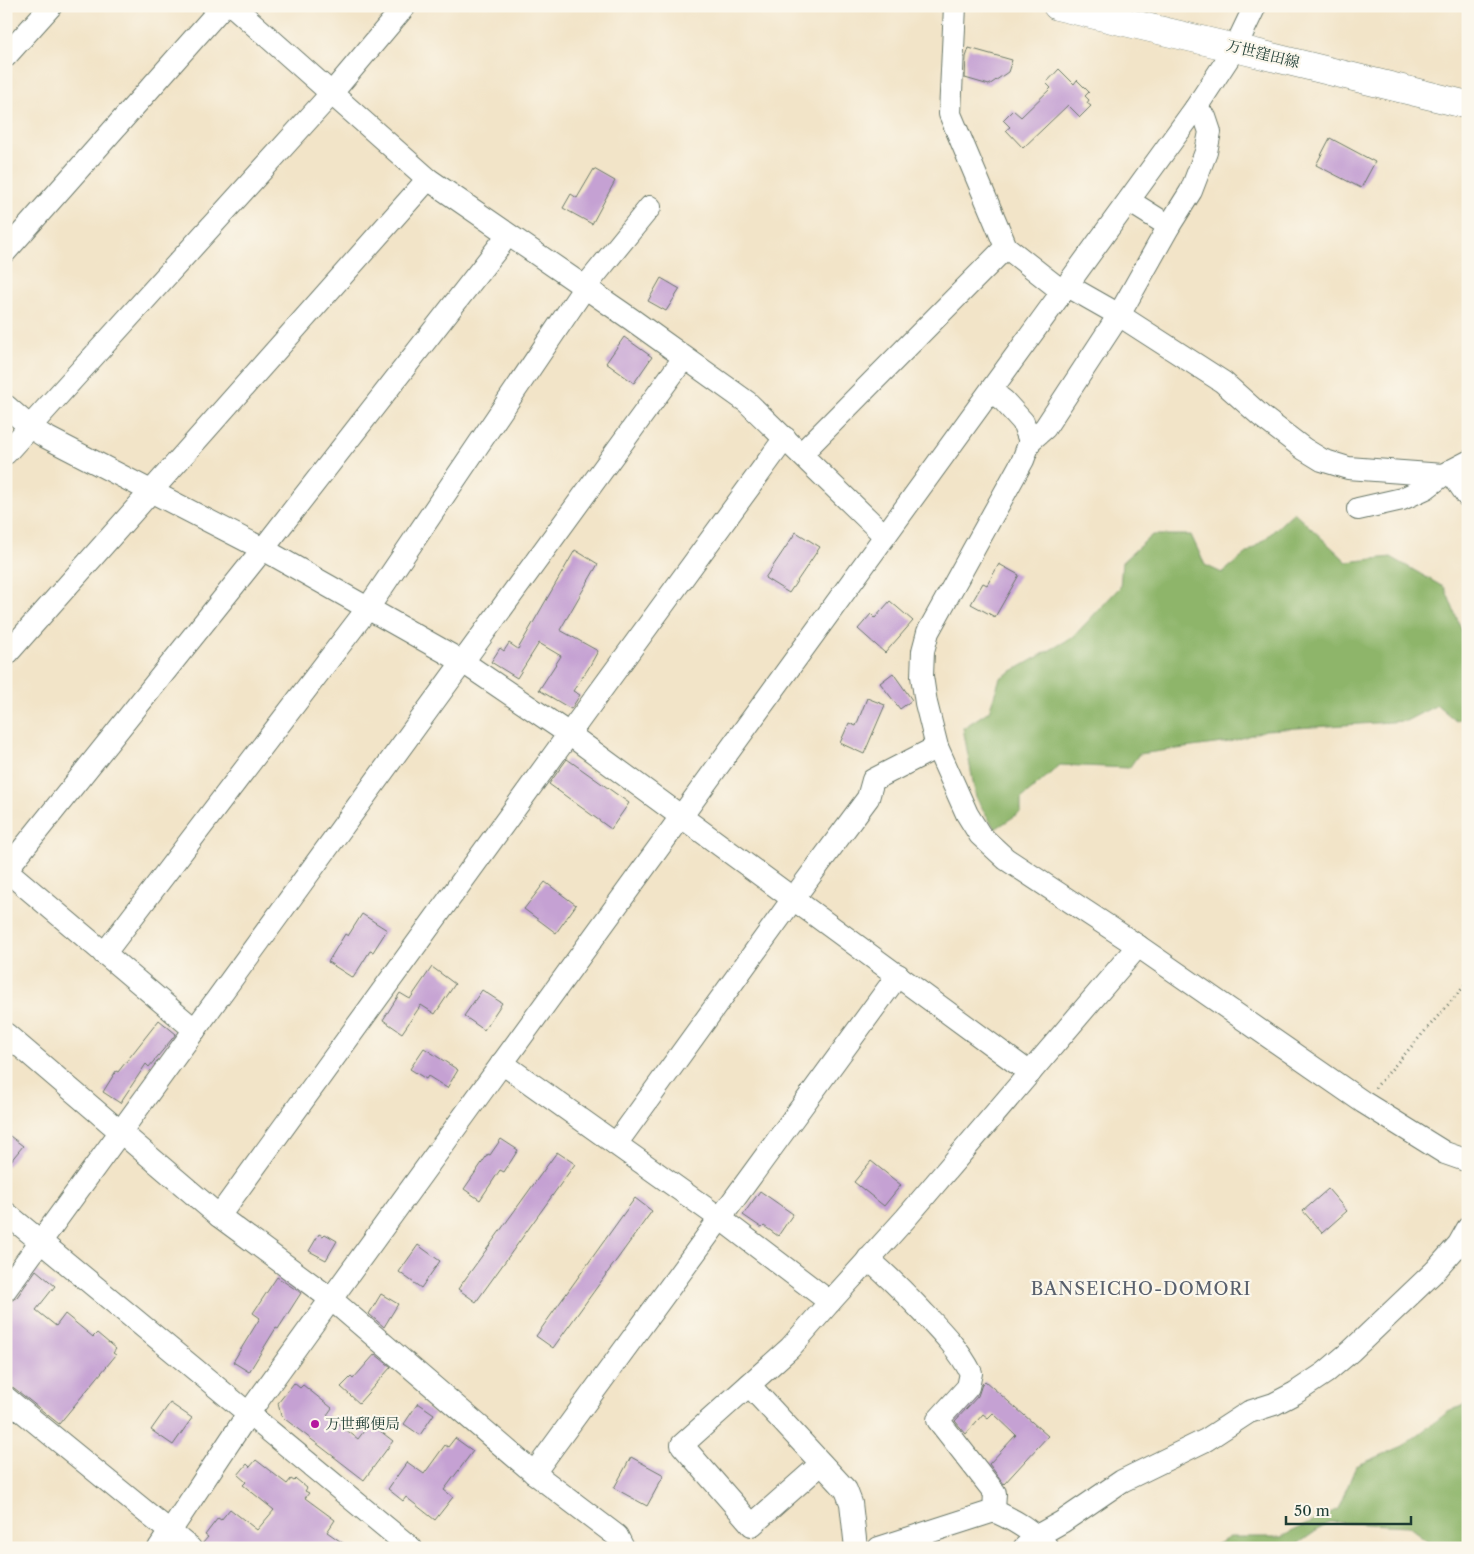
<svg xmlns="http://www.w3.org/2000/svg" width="1474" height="1554" viewBox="0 0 1474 1554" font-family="'Libre Caslon Text','Noto Serif JP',serif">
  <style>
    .forest { fill: #8eb56a; stroke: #56794f }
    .building { fill: #c5a1d3 }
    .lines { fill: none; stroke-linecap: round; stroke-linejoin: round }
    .minor-casing { stroke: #697768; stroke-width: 24 }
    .major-casing { stroke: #697768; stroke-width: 29 }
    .path { stroke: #697768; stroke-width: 3; stroke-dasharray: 1 4; stroke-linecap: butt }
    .minor { stroke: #fff; stroke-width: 22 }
    .major { stroke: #fff; stroke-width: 28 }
    .poi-dot { fill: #b5179e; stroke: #fbf7ec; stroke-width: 2 }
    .labels { text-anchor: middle; stroke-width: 4.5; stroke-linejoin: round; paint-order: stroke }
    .street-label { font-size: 15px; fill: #1f3d34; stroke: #fbf7ec }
    .poi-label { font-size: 15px; fill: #1f3d34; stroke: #fbf7ec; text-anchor: start }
    .quarter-label { font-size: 18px; letter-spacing: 1px; fill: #59606c; stroke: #fbf7ec }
  </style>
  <rect width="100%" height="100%" fill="#fbf7ec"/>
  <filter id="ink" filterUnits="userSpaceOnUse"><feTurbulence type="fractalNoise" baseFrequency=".02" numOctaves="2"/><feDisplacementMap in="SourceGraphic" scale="10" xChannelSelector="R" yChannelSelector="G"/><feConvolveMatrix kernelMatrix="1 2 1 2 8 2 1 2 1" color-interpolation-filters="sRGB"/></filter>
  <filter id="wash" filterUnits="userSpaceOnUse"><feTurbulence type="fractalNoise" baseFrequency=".0096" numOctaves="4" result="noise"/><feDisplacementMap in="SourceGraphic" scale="20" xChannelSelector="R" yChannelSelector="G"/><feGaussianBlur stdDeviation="1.12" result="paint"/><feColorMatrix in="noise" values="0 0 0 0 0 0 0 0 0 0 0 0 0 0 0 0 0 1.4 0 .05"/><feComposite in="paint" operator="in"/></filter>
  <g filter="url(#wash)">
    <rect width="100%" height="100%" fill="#f2e4c8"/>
    <g class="forest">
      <path d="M1294 512 1347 562 1391 557 1445 588 1468 646V716L1456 721 1437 705 1406 721 1266 730 1230 742 1139 754 1129 768 1060 765 1021 799V812L995 829 976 798 963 728 989 711 1000 678 1073 637 1120 587 1122 562 1152 535H1191L1205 565 1222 573 1266 538Z"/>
      <path d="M1468 1403V1548H1437L1408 1526 1329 1522 1292 1548H1210L1230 1537H1281L1338 1509 1356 1466 1403 1446 1448 1412Z"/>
    </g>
    <g id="blocks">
      <g class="building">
        <path d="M969 48 1012 60 1008 72 989 85 965 78 966 57Z"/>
        <path d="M1059 69 1074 84 1077 80 1089 92 1085 96 1089 100 1087 103 1091 106 1080 117 1068 105 1023 148 1006 130 1010 127 1003 120 1013 110 1021 117 1051 88 1046 83Z"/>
        <path d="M1330 138 1375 162 1361 188 1316 165Z"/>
        <path d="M594 169 615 181 592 224 563 208 571 194 577 198Z"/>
        <path d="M661 278 680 289 666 311 648 301Z"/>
        <path d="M624 337 652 357 634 383 606 363Z"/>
        <path d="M796 532 820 547 789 593 765 578Z"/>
        <path d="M575 550 598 564 560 630 598 651 588 669 573 691 580 695 571 709 539 690 561 656 539 643 517 678 491 662 500 648 504 651 509 643 518 649Z"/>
        <path d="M999 564 1019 575 995 617 971 604 983 583 987 585Z"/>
        <path d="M890 601 913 621 885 653 858 629 871 614 875 618Z"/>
        <path d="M893 673 912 700 900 709 880 683Z"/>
        <path d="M867 698 885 705 864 754 840 743 849 723 856 726Z"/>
        <path d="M567 759 629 803 611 829 549 784Z"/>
        <path d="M545 882 576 905 556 933 524 909Z"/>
        <path d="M362 914 387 930 373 952 370 951 353 978 328 962 345 934 348 936Z"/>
        <path d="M432 967 455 984 435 1014 421 1005 402 1033 383 1020 400 993 410 999Z"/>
        <path d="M482 990 502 1003 484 1030 464 1016Z"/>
        <path d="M159 1020 176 1034 149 1067 146 1064 120 1103 103 1092 116 1071 118 1072Z"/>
        <path d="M424 1048 458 1070 447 1088 428 1076 426 1079 410 1069Z"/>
        <path d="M6 1133 23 1146 6 1167Z"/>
        <path d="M501 1139 518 1150 504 1172 500 1170 480 1200 464 1189 488 1154 490 1155Z"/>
        <path d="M557 1152 575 1164 476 1302 458 1289Z"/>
        <path d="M871 1161 901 1185 884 1206 854 1182Z"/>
        <path d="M1328 1189 1347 1211 1322 1233 1303 1211Z"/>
        <path d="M760 1191 793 1214 778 1236 764 1226 762 1228 743 1215Z"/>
        <path d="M635 1198 652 1211 553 1348 536 1336Z"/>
        <path d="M319 1234 323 1236 325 1234 337 1241 326 1260 309 1251Z"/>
        <path d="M418 1245 440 1261 421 1288 399 1272Z"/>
        <path d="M36 1270 55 1286 36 1310 56 1326 65 1314 93 1337 97 1333 116 1349 113 1353 116 1355 59 1424 14 1388 6 1385V1304L17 1297Z"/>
        <path d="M277 1277 301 1293 278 1329 276 1328 249 1372 233 1362 260 1318 253 1313Z"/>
        <path d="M381 1294 398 1304 384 1327 369 1314Z"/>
        <path d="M375 1354 391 1367 359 1403 341 1387 351 1377 353 1379Z"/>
        <path d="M985 1381 1048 1436 1004 1484 989 1464 1016 1435 993 1413 988 1418 983 1414 966 1434 955 1421 978 1396 982 1384Z"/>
        <path d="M294 1383 300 1388 303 1385 332 1408 327 1415 358 1439 370 1423 393 1441 364 1480 281 1416 278 1403Z"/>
        <path d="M170 1403 192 1418 173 1445 151 1430Z"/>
        <path d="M418 1403 434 1414 420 1435 404 1424Z"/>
        <path d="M455 1438 473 1451 444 1490 453 1497 435 1520 406 1497 403 1501 388 1489 407 1462 424 1474 445 1445 448 1447Z"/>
        <path d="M631 1457 664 1475 647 1506 614 1488Z"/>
        <path d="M256 1460 287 1484 291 1479 294 1481 296 1479 307 1488 305 1491 309 1493 305 1498 335 1520 327 1532 350 1548H203L202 1544 208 1537 205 1535 218 1518 221 1520 230 1509 257 1530 274 1510 243 1485 246 1482 238 1475 247 1464 250 1467Z"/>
      </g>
    </g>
  </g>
  <g filter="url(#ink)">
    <use href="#blocks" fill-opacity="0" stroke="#697768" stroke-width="1"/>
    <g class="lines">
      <g class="minor-casing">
        <g id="minor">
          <path d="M233 6 428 179 631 319 747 402 885 536"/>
          <path d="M955 6 950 114 1006 247 1063 292"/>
          <path d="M6 56 51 6"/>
          <path d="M1195 109 1205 117 1210 132 1206 152 1191 191 1169 226 1119 315 1045 428 1030 441 1023 460 928 632 923 651 922 676 926 703 937 747 967 814 980 835 1006 859 1138 946 1363 1102 1445 1153 1468 1161"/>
          <path d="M1129 201 1169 226"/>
          <path d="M6 251 223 6"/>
          <path d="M1068 286 1119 315 1223 382 1261 416 1304 449 1322 460 1348 468 1443 475"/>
          <path d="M991 391 1004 401 1023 422 1030 441"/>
          <path d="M6 406 30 427 44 436 263 549 463 662 569 734 1030 1073"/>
          <path d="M6 453 331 94 405 6"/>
          <path d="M801 454 1006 247"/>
          <path d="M1450 471 1468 497"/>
          <path d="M1358 509 1402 499 1426 488 1443 475 1468 462"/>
          <path d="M6 655 428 179"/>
          <path d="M6 870 263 549 508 235"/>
          <path d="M6 870 195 1030"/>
          <path d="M104 954 368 608 585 287 650 207"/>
          <path d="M6 1034 219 1216 331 1299 534 1473 617 1536 623 1548"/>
          <path d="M502 1063 721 1219 830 1302"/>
          <path d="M616 1144 793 899 868 798 873 780 937 747"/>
          <path d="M6 1213 411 1548"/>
          <path d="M219 1216 569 734 785 438"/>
          <path d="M868 1259C887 1275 904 1292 921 1310 939 1329 959 1349 971 1373L968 1387 938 1420 995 1493 994 1511"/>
          <path d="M6 1289 684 358"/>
          <path d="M749 1385 846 1490 851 1503 856 1548"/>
          <path d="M6 1398 190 1548"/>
          <path d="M821 1464 752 1525 682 1445 790 1348 830 1302 906 1218 1138 946"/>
          <path d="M534 1473 898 975"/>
          <path d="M159 1548 248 1414 331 1299 1195 109 1235 48 1255 6"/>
          <path d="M879 1548 994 1511C1014 1520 1032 1530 1047 1547"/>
          <path d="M1024 1548 1037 1536 1062 1522 1122 1481 1206 1440 1249 1412 1274 1404 1295 1393 1325 1373 1351 1351 1435 1271 1459 1244 1468 1228"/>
        </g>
      </g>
      <g class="major-casing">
        <path id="major" d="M1057 6 1235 48 1468 105"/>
      </g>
      <path class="path" d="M1375 1088 1468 982"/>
      <use href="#minor" class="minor"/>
      <use href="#major" class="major"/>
    </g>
  </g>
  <circle class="poi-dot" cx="315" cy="1424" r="5"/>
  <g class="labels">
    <g class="street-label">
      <text transform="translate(1263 54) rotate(14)" y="5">万世窪田線</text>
    </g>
    <g class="poi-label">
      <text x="325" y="1429">万世郵便局</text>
    </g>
    <g class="quarter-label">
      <text x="1141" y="1295">BANSEICHO-DOMORI</text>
    </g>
  </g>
  <rect width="1474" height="1554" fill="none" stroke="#fbf7ec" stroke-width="25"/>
  <path d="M1286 1516v8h125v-8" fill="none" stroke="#1f3d34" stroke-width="2.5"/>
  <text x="1294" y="1516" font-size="15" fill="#1f3d34" stroke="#fbf7ec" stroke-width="4" paint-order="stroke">50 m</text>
</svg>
